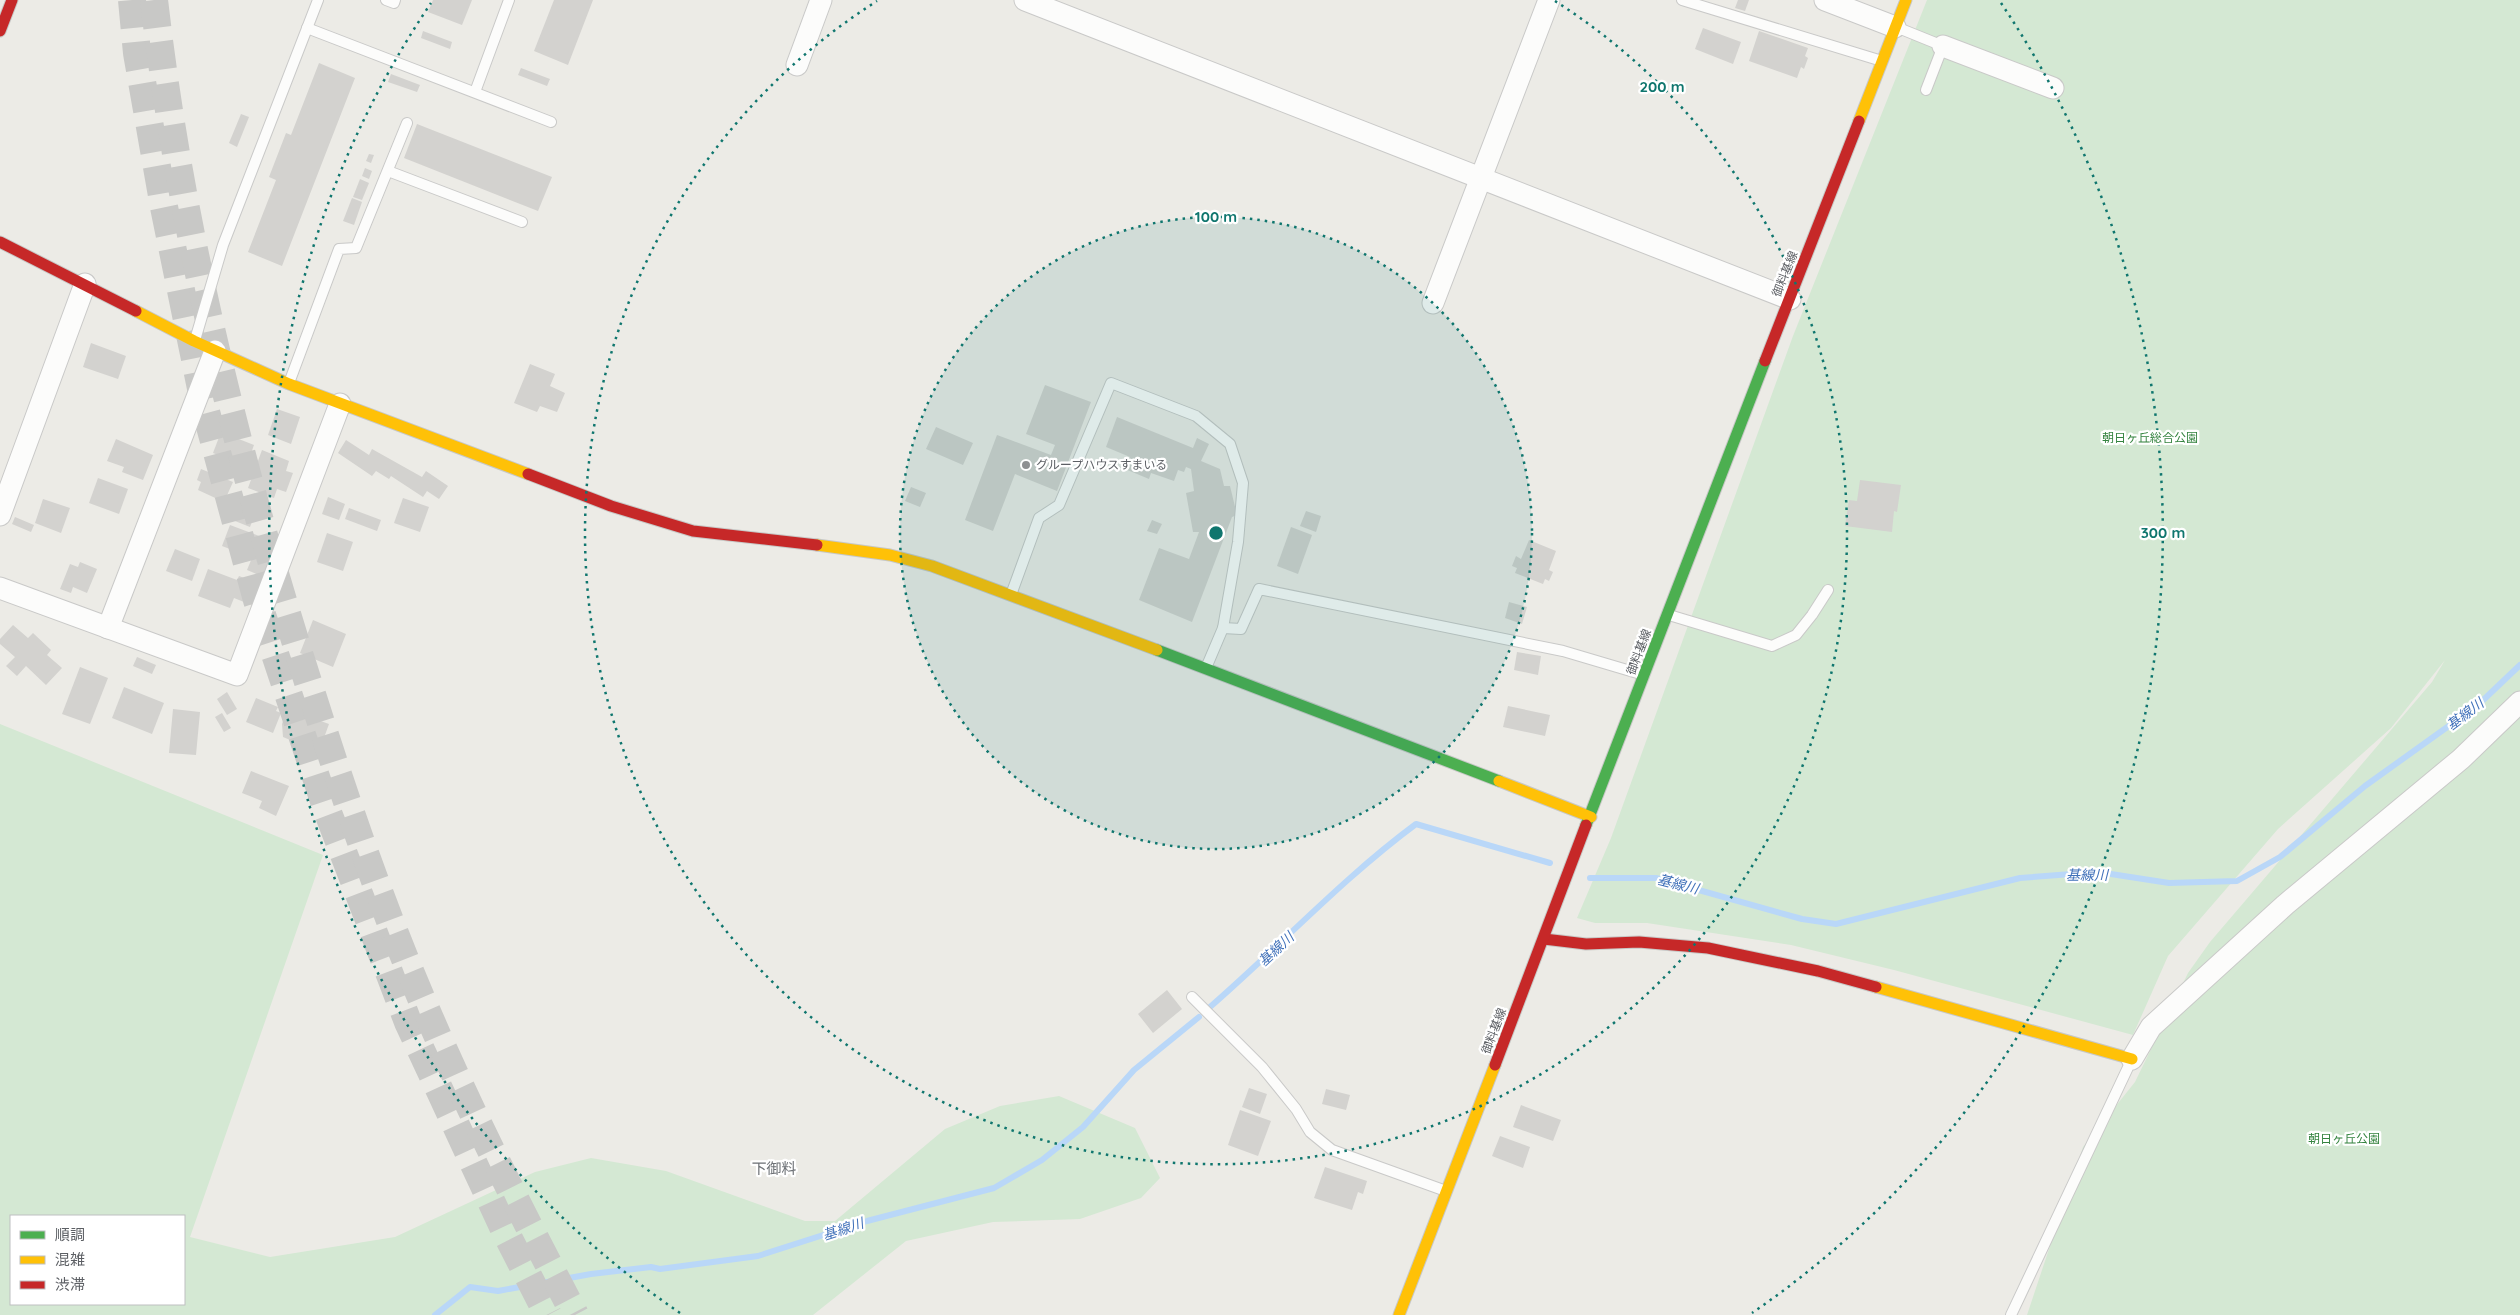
<svg xmlns="http://www.w3.org/2000/svg" width="2520" height="1315" viewBox="0 0 2520 1315" font-family="Quicksand,'Noto Sans JP',sans-serif">
  <style>
    .green { fill: #d4e8d3; fill-rule: evenodd }
    .lines { fill: none; stroke-linecap: round; stroke-linejoin: round }
    .stream { stroke: #b9d7f8; stroke-width: 6 }
    .building { fill: #d3d2cf }
    .highway-tunnel { stroke: #c8c8c6; stroke-width: 28; stroke-dasharray: 28 14; stroke-linecap: butt }
    .lane-casing { stroke: #c9c9c8; stroke-width: 12 }
    .street-casing { stroke: #c9c9c8; stroke-width: 23 }
    .fast-casing { stroke: #c7c8c6; stroke-width: 13 }
    .slow-casing { stroke: #c7c8c6; stroke-width: 13 }
    .jam-casing { stroke: #c7c8c6; stroke-width: 13 }
    .lane { stroke: #fcfcfb; stroke-width: 10 }
    .street { stroke: #fcfcfb; stroke-width: 21 }
    .fast { stroke: #4caf50; stroke-width: 11 }
    .slow { stroke: #ffc107; stroke-width: 11 }
    .jam { stroke: #c62828; stroke-width: 11 }
    .ring { fill: none; stroke: #0f766e; stroke-width: 2.5; stroke-dasharray: 2.5 5 }
    .poi-dot { fill: #8e9092; stroke: #fff; stroke-width: 2 }
    .labels { text-anchor: middle; stroke-width: 4.5; stroke-linejoin: round; paint-order: stroke }
    .street-label { font-size: 12px; fill: #5c5f64; stroke: #fff }
    .park-label { font-size: 12px; fill: #34833f; stroke: #fff }
    .poi-label { font-size: 12px; fill: #5c5f64; stroke: #fff; text-anchor: start }
    .water-label { font-size: 14px; font-style: italic; fill: #4272ba; stroke: #fff }
    .quarter-label { font-size: 15px; fill: #6d7176; stroke: #fff }
    .centre { fill: #0f766e; stroke: #fff; stroke-width: 2.5 }
    .ring-label { font-size: 15px; text-anchor: middle; font-weight: bold; fill: #0f766e; stroke: #fff; stroke-width: 4.5; stroke-linejoin: round; paint-order: stroke }
  </style>
  <rect width="100%" height="100%" fill="#ecebe6"/>
  <g class="green">
    <path d="M1927 0H2520V1315H2027L2083 1147 2135 1082 2188 973 2210 942 2432 682 2445 660 2391 728 2278 829 2168 956 2133 1035 1894 970 1791 945 1647 923H1595L1577 918 1611 838 1793 336Z"/>
    <path d="M0 724 323 855 190 1237 270 1257 395 1237 535 1172 591 1158 666 1171 805 1221H835L945 1129 1000 1106 1059 1096 1135 1128 1160 1178 1141 1198 1080 1219 993 1222 906 1241 813 1315H0ZM11 1216H184V1304H11Z"/>
  </g>
  <g class="lines">
    <g class="stream">
      <path d="M1590 878H1656L1802 919 1836 924 2020 878 2098 872 2169 883 2237 881 2280 857 2365 786 2478 705 2520 665"/>
      <path d="M1210 1007C1279 947 1343 878 1416 824L1550 863"/>
      <path d="M435 1315 470 1287 498 1291 591 1274 651 1267 660 1269 758 1256 867 1221 994 1188 1042 1160 1083 1127 1134 1070 1199 1017"/>
    </g>
  </g>
  <g class="building">
    <path d="M433 0H472L462 25 428 12Z"/>
    <path d="M554 0H593L568 65 534 51Z"/>
    <path d="M1738 0H1749L1745 11 1735 8Z"/>
    <path d="M1703 28 1741 42 1733 64 1695 49Z"/>
    <path d="M423 31 452 42 450 49 421 38Z"/>
    <path d="M1759 31 1808 48 1805 56 1808 58 1804 69 1801 67 1797 78 1749 61Z"/>
    <path d="M319 63 355 78 282 266 248 252 276 180 269 177 286 133 291 135Z"/>
    <path d="M521 68 550 79 547 86 518 75Z"/>
    <path d="M391 74 420 85 417 92 388 82Z"/>
    <path d="M241 114 249 117 237 147 229 143Z"/>
    <path d="M417 124 552 177 538 211 404 158Z"/>
    <path d="M369 154 374 155 371 163 366 161Z"/>
    <path d="M365 168 372 171 369 179 362 176Z"/>
    <path d="M360 179 369 183 362 200 353 197Z"/>
    <path d="M352 198 362 202 354 225 343 221Z"/>
    <path d="M91 343 126 356 118 379 83 367Z"/>
    <path d="M530 364 555 374 550 386 565 393 557 412 540 406 537 412 514 403Z"/>
    <path d="M1045 385 1091 402 1057 491 1015 474 993 531 965 520 997 435 1051 455 1055 445 1026 434Z"/>
    <path d="M277 409 300 417 291 444 268 435Z"/>
    <path d="M1117 417 1193 448 1197 438 1209 444 1201 461 1220 469 1224 486H1230L1237 515 1232 517 1192 622 1139 600 1159 548 1189 559 1199 532H1193L1186 493 1194 491 1191 469 1186 467 1184 472 1178 470 1174 481 1151 473 1149 479 1125 469 1130 457 1106 447Z"/>
    <path d="M936 427 973 443 963 465 926 449Z"/>
    <path d="M221 432 254 445 246 467 213 453Z"/>
    <path d="M116 439 153 455 143 480 122 472 124 467 107 461Z"/>
    <path d="M346 440 369 455 372 449 422 477 426 471 448 486 439 499 427 491 423 497 391 476 389 479 376 471 372 476 338 453Z"/>
    <path d="M262 450 289 461 286 471 293 473 286 492 277 489 274 498 248 488Z"/>
    <path d="M201 469 233 482 224 502 198 490 201 482 197 480Z"/>
    <path d="M98 478 128 489 119 514 89 503Z"/>
    <path d="M1860 480 1901 485 1897 512 1894 511 1892 532 1845 526 1849 500 1857 501Z"/>
    <path d="M911 487 926 493 920 507 905 501Z"/>
    <path d="M239 495 259 503 250 527 230 519Z"/>
    <path d="M328 497 345 504 339 520 322 514Z"/>
    <path d="M403 498 429 507 420 532 394 523Z"/>
    <path d="M43 499 70 508 61 533 35 523Z"/>
    <path d="M349 508 381 520 377 531 345 519Z"/>
    <path d="M1306 511 1321 516 1316 532 1300 526Z"/>
    <path d="M15 517 34 525 31 532 12 524Z"/>
    <path d="M1152 520 1162 524 1157 534 1147 531Z"/>
    <path d="M230 525 259 536 251 557 222 546Z"/>
    <path d="M1291 527 1312 535 1298 574 1277 566Z"/>
    <path d="M327 533 353 542 343 571 317 562Z"/>
    <path d="M1529 540 1556 551 1549 570 1553 572 1549 581 1545 579 1543 584 1515 573 1517 568 1512 566 1516 556 1521 559Z"/>
    <path d="M175 549 200 559 192 581 166 571Z"/>
    <path d="M254 553 271 560 264 577 247 570Z"/>
    <path d="M80 562 97 569 87 593 73 587 71 593 60 589 70 564 78 567Z"/>
    <path d="M208 569 237 580 239 576 263 585 254 606 234 598 230 608 198 596Z"/>
    <path d="M1509 602 1527 607 1522 624 1505 618Z"/>
    <path d="M313 620 346 634 333 667 300 653Z"/>
    <path d="M13 625 28 638 33 633 51 650 47 655 62 668 46 685 26 666 17 676 6 666 15 657 0 644V639Z"/>
    <path d="M1517 652 1541 656 1538 675 1514 670Z"/>
    <path d="M137 657 156 665 152 674 133 666Z"/>
    <path d="M80 667 108 678 90 724 62 714Z"/>
    <path d="M124 687 164 703 152 734 112 718Z"/>
    <path d="M227 692 237 709 227 715 217 699Z"/>
    <path d="M256 698 278 707 276 711 281 713 273 733 246 722Z"/>
    <path d="M1508 706 1550 715 1545 736 1503 727Z"/>
    <path d="M173 709 200 712 196 755 169 753Z"/>
    <path d="M287 709 329 724 317 757 293 748 295 742 283 737 282 724Z"/>
    <path d="M222 713 231 728 224 732 215 717Z"/>
    <path d="M251 771 289 786 276 816 259 808 262 801 242 793Z"/>
    <path d="M1167 990 1182 1009 1153 1033 1138 1014Z"/>
    <path d="M1249 1088 1267 1094 1260 1114 1242 1107Z"/>
    <path d="M1326 1089 1350 1095 1346 1110 1322 1104Z"/>
    <path d="M1521 1105 1561 1120 1553 1141 1513 1127Z"/>
    <path d="M1240 1110 1271 1121 1258 1156 1228 1145Z"/>
    <path d="M1500 1136 1530 1147 1523 1168 1492 1156Z"/>
    <path d="M1325 1167 1367 1181 1363 1194 1358 1192 1352 1210 1314 1198Z"/>
  </g>
  <g class="lines">
    <g class="highway-tunnel">
      <path d="M132 0 137 53 164 207 205 408 257 600 327 810 408 1022 505 1231 548 1315"/>
      <path d="M154 0C180 226 235 449 303 666 340 784 379 901 428 1014 472 1116 523 1216 575 1315"/>
    </g>
    <g class="lane-casing">
      <g id="lane">
        <path d="M386 0 394 3 395 0"/>
        <path d="M1682 0 1882 61"/>
        <path d="M1896 27 1943 46 1926 90"/>
        <path d="M307 28 551 122"/>
        <path d="M475 92 509 0"/>
        <path d="M388 171 522 222"/>
        <path d="M195 340 223 245 318 0"/>
        <path d="M289 383 339 249 356 248 407 123"/>
        <path d="M1012 592 1039 518 1059 505 1111 383 1196 416 1230 444 1243 483 1238 542 1223 628"/>
        <path d="M1669 615 1772 646 1796 635 1812 615 1828 590"/>
        <path d="M1206 668 1223 628 1241 629 1259 589 1563 651 1644 675"/>
        <path d="M1192 997 1262 1067 1296 1109 1310 1132 1332 1150 1446 1191"/>
        <path d="M2011 1315 2132 1059"/>
      </g>
    </g>
    <g class="street-casing">
      <g id="street">
        <path d="M1025 0 1790 299"/>
        <path d="M1825 0 1895 27"/>
        <path d="M1943 46 2053 88"/>
        <path d="M797 65 821 0"/>
        <path d="M1433 303 1549 0"/>
        <path d="M0 515 85 284"/>
        <path d="M0 588 237 675 340 404"/>
        <path d="M108 628 215 351"/>
        <path d="M2132 1059 2151 1027 2285 905 2461 759 2520 702"/>
      </g>
    </g>
    <g class="fast-casing">
      <g id="fast">
        <path d="M1157 650 1499 781"/>
        <path d="M1586 825 1765 361"/>
      </g>
    </g>
    <g class="slow-casing">
      <g id="slow">
        <path d="M1859 121 1906 0"/>
        <path d="M136 311 194 341 289 384 528 474"/>
        <path d="M817 545 890 555 932 566 1157 650"/>
        <path d="M1499 781 1591 817"/>
        <path d="M1876 987 2132 1059"/>
        <path d="M1399 1315 1495 1065"/>
      </g>
    </g>
    <g class="jam-casing">
      <g id="jam">
        <path d="M0 31 12 0"/>
        <path d="M0 242 136 311"/>
        <path d="M1765 361 1859 121"/>
        <path d="M528 474 611 506 693 531 817 545"/>
        <path d="M1544 939 1586 944 1639 942 1708 948 1818 971 1876 987"/>
        <path d="M1495 1065 1586 825"/>
      </g>
    </g>
    <use href="#lane" class="lane"/>
    <use href="#street" class="street"/>
    <use href="#fast" class="fast"/>
    <use href="#slow" class="slow"/>
    <use href="#jam" class="jam"/>
  </g>
  <circle cx="1216" cy="533" r="316" fill="#0f766e" fill-opacity=".12"/>
  <g class="ring">
    <circle cx="1216" cy="533" r="316"/>
    <path d="M1555 1A631 631 0 1 1 877 1"/>
    <path d="M680 1313A947 947 0 0 1 431 3M2001 3A947 947 0 0 1 1752 1313"/>
  </g>
  <circle class="poi-dot" cx="1026" cy="465" r="5"/>
  <g class="labels">
    <g class="street-label">
      <text transform="translate(1785 274) rotate(-68)" y="4">御料基線</text>
      <text transform="translate(1639 652) rotate(-69)" y="4">御料基線</text>
      <text transform="translate(1494 1031) rotate(-69)" y="4">御料基線</text>
    </g>
    <g class="park-label">
      <text x="2150" y="442">朝日ヶ丘総合公園</text>
      <text x="2344" y="1143">朝日ヶ丘公園</text>
    </g>
    <g class="poi-label">
      <text x="1036" y="469">グループハウスすまいる</text>
    </g>
    <g class="water-label">
      <text transform="translate(2465 714) rotate(-37)" y="5">基線川</text>
      <text x="2087" y="880">基線川</text>
      <text transform="translate(1678 884) rotate(14)" y="5">基線川</text>
      <text transform="translate(1276 949) rotate(-43)" y="5">基線川</text>
      <text transform="translate(843 1229) rotate(-18)" y="5">基線川</text>
    </g>
    <g class="quarter-label">
      <text x="774" y="1174">下御料</text>
    </g>
  </g>
  <circle cx="1216" cy="533" r="8" class="centre"/>
  <g class="ring-label">
    <text x="1662" y="92">200 m</text>
    <text x="1216" y="222">100 m</text>
    <text x="2163" y="538">300 m</text>
  </g>
  <rect x="10" y="1215" width="175" height="90" fill="#ffffff" stroke="#bebfc1"/>
  <rect x="20" y="1231" width="25" height="8" fill="#4caf50" stroke="#bebfc1"/>
  <text x="55" y="1240" font-size="15" fill="#5c5f64">順調</text>
  <rect x="20" y="1256" width="25" height="8" fill="#ffc107" stroke="#bebfc1"/>
  <text x="55" y="1265" font-size="15" fill="#5c5f64">混雑</text>
  <rect x="20" y="1281" width="25" height="8" fill="#c62828" stroke="#bebfc1"/>
  <text x="55" y="1290" font-size="15" fill="#5c5f64">渋滞</text>
</svg>
